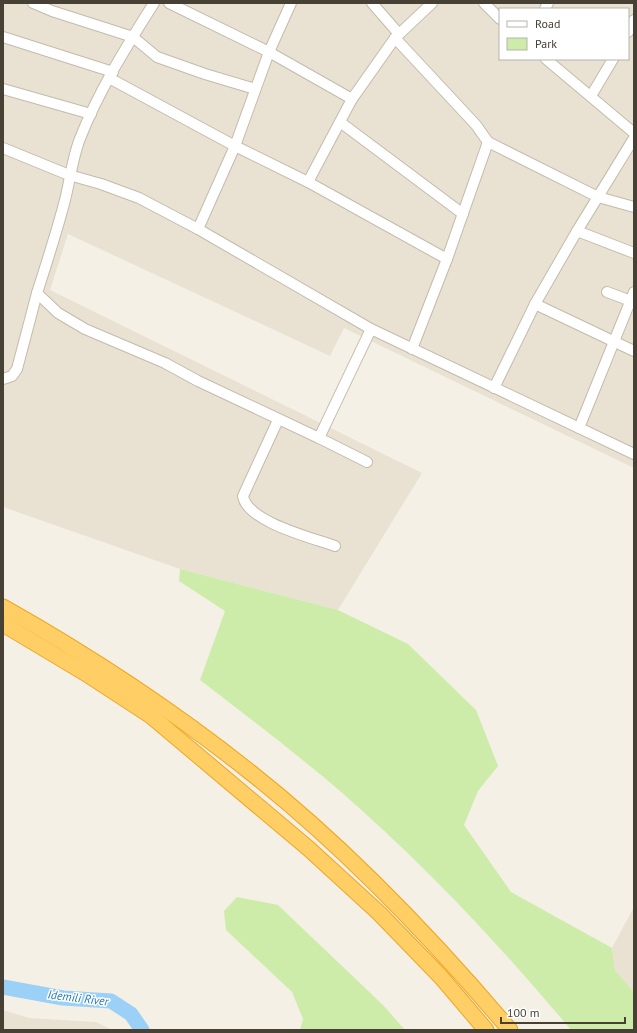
<svg xmlns="http://www.w3.org/2000/svg" width="637" height="1033" viewBox="0 0 637 1033" font-family="'PT Sans',sans-serif">
  <style>
    .residential { fill: #e9e2d3; fill-rule: evenodd }
    .green { fill: #cdecaa }
    .lines { fill: none; stroke-linecap: round; stroke-linejoin: round }
    .river { stroke: #9bd0f7; stroke-width: 15 }
    .minor-casing { stroke: #c3bbaa; stroke-width: 12 }
    .highway-casing { stroke: #eca727; stroke-width: 17 }
    .minor { stroke: #fff; stroke-width: 10 }
    .highway { stroke: #ffcf65; stroke-width: 15 }
    .labels { text-anchor: middle; stroke-width: 3; stroke-linejoin: round; paint-order: stroke }
    .water-label { font-size: 12px; font-style: italic; fill: #2379bd; stroke: #fff }
  </style>
  <rect width="100%" height="100%" fill="#f4f0e5"/>
  <g class="residential">
    <path d="M3 3H634V468L344 328 330 356 68 234 50 290 422 473 338 610 180 569 3 507ZM500 9H628V59H500Z"/>
    <path d="M634 907V992L615 970 612 948Z"/>
    <path d="M3 1010 29 1018 96 1022 112 1030H3Z"/>
  </g>
  <g class="green">
    <path d="M180 569 338 610 408 644 476 710 498 766 478 791 464 825 511 892 612 948 615 970 634 992V1030H571C500 945 424 864 340 791 294 752 247 716 200 680L225 611 179 581Z"/>
    <path d="M237 897 278 905 384 1006 405 1030H300L303 1019 292 992 226 930 224 911Z"/>
  </g>
  <g class="lines">
    <path class="river" d="M3 987 63 998 111 1001 131 1014 142 1030"/>
    <g class="minor-casing">
      <g id="minor">
        <path d="M33 3 52 11 133 37 157 57 205 74 255 89"/>
        <path d="M154 3C126 47 98 92 79 141 72 161 70 180 65 200 57 231 47 262 37 293L58 313 85 329 165 363 198 381 319 438 371 329 634 454"/>
        <path d="M169 3 269 52 352 99"/>
        <path d="M372 3 399 34"/>
        <path d="M484 3 500 19"/>
        <path d="M545 9 548 3"/>
        <path d="M628 32 634 20"/>
        <path d="M3 37 113 72"/>
        <path d="M395 38 476 125 488 142 598 197 634 207"/>
        <path d="M546 59 634 133"/>
        <path d="M109 78 235 146 308 182 447 259"/>
        <path d="M3 89 91 114"/>
        <path d="M591 96 613 59"/>
        <path d="M340 122 463 214"/>
        <path d="M3 148 69 175 101 184 139 198 198 229 371 329"/>
        <path d="M308 182 352 99 395 38 432 3"/>
        <path d="M198 229 235 146 269 52 291 3"/>
        <path d="M577 231 634 253"/>
        <path d="M607 292 631 301"/>
        <path d="M535 304 577 231 634 138"/>
        <path d="M412 349 447 259 488 142"/>
        <path d="M3 379 12 376 17 369 37 293"/>
        <path d="M494 388 535 304 634 351"/>
        <path d="M278 420 243 496C247 522 313 538 335 546"/>
        <path d="M579 428 634 292"/>
        <path d="M319 438 367 462"/>
      </g>
    </g>
    <g class="highway-casing">
      <g id="highway">
        <path d="M3 607C90 656 172 710 250 772 345 847 432 938 510 1030"/>
        <path d="M3 624 85 673 151 716 308 848 379 913 441 977 486 1030"/>
      </g>
    </g>
    <use href="#minor" class="minor"/>
    <use href="#highway" class="highway"/>
  </g>
  <g class="labels">
    <g class="water-label">
      <text transform="translate(78 998) rotate(7)" y="4">Idemili River</text>
    </g>
  </g>
  <rect width="637" height="1033" fill="none" stroke="#474034" stroke-width="8"/>
  <rect x="499" y="8" width="130" height="52" fill="#ffffff" stroke="#b5b3ae"/>
  <rect x="507" y="21" width="20" height="6" fill="#ffffff" stroke="#b5b3ae"/>
  <text x="535" y="28" font-size="12" fill="#474034">Road</text>
  <rect x="507" y="38" width="20" height="12" fill="#cdecaa" stroke="#b5b3ae"/>
  <text x="535" y="48" font-size="12" fill="#474034">Park</text>
  <path d="M501 1017v6h124v-6" fill="none" stroke="#474034" stroke-width="2"/>
  <text x="507" y="1017" font-size="12" fill="#474034" stroke="#ffffff" stroke-width="3" paint-order="stroke">100 m</text>
</svg>
